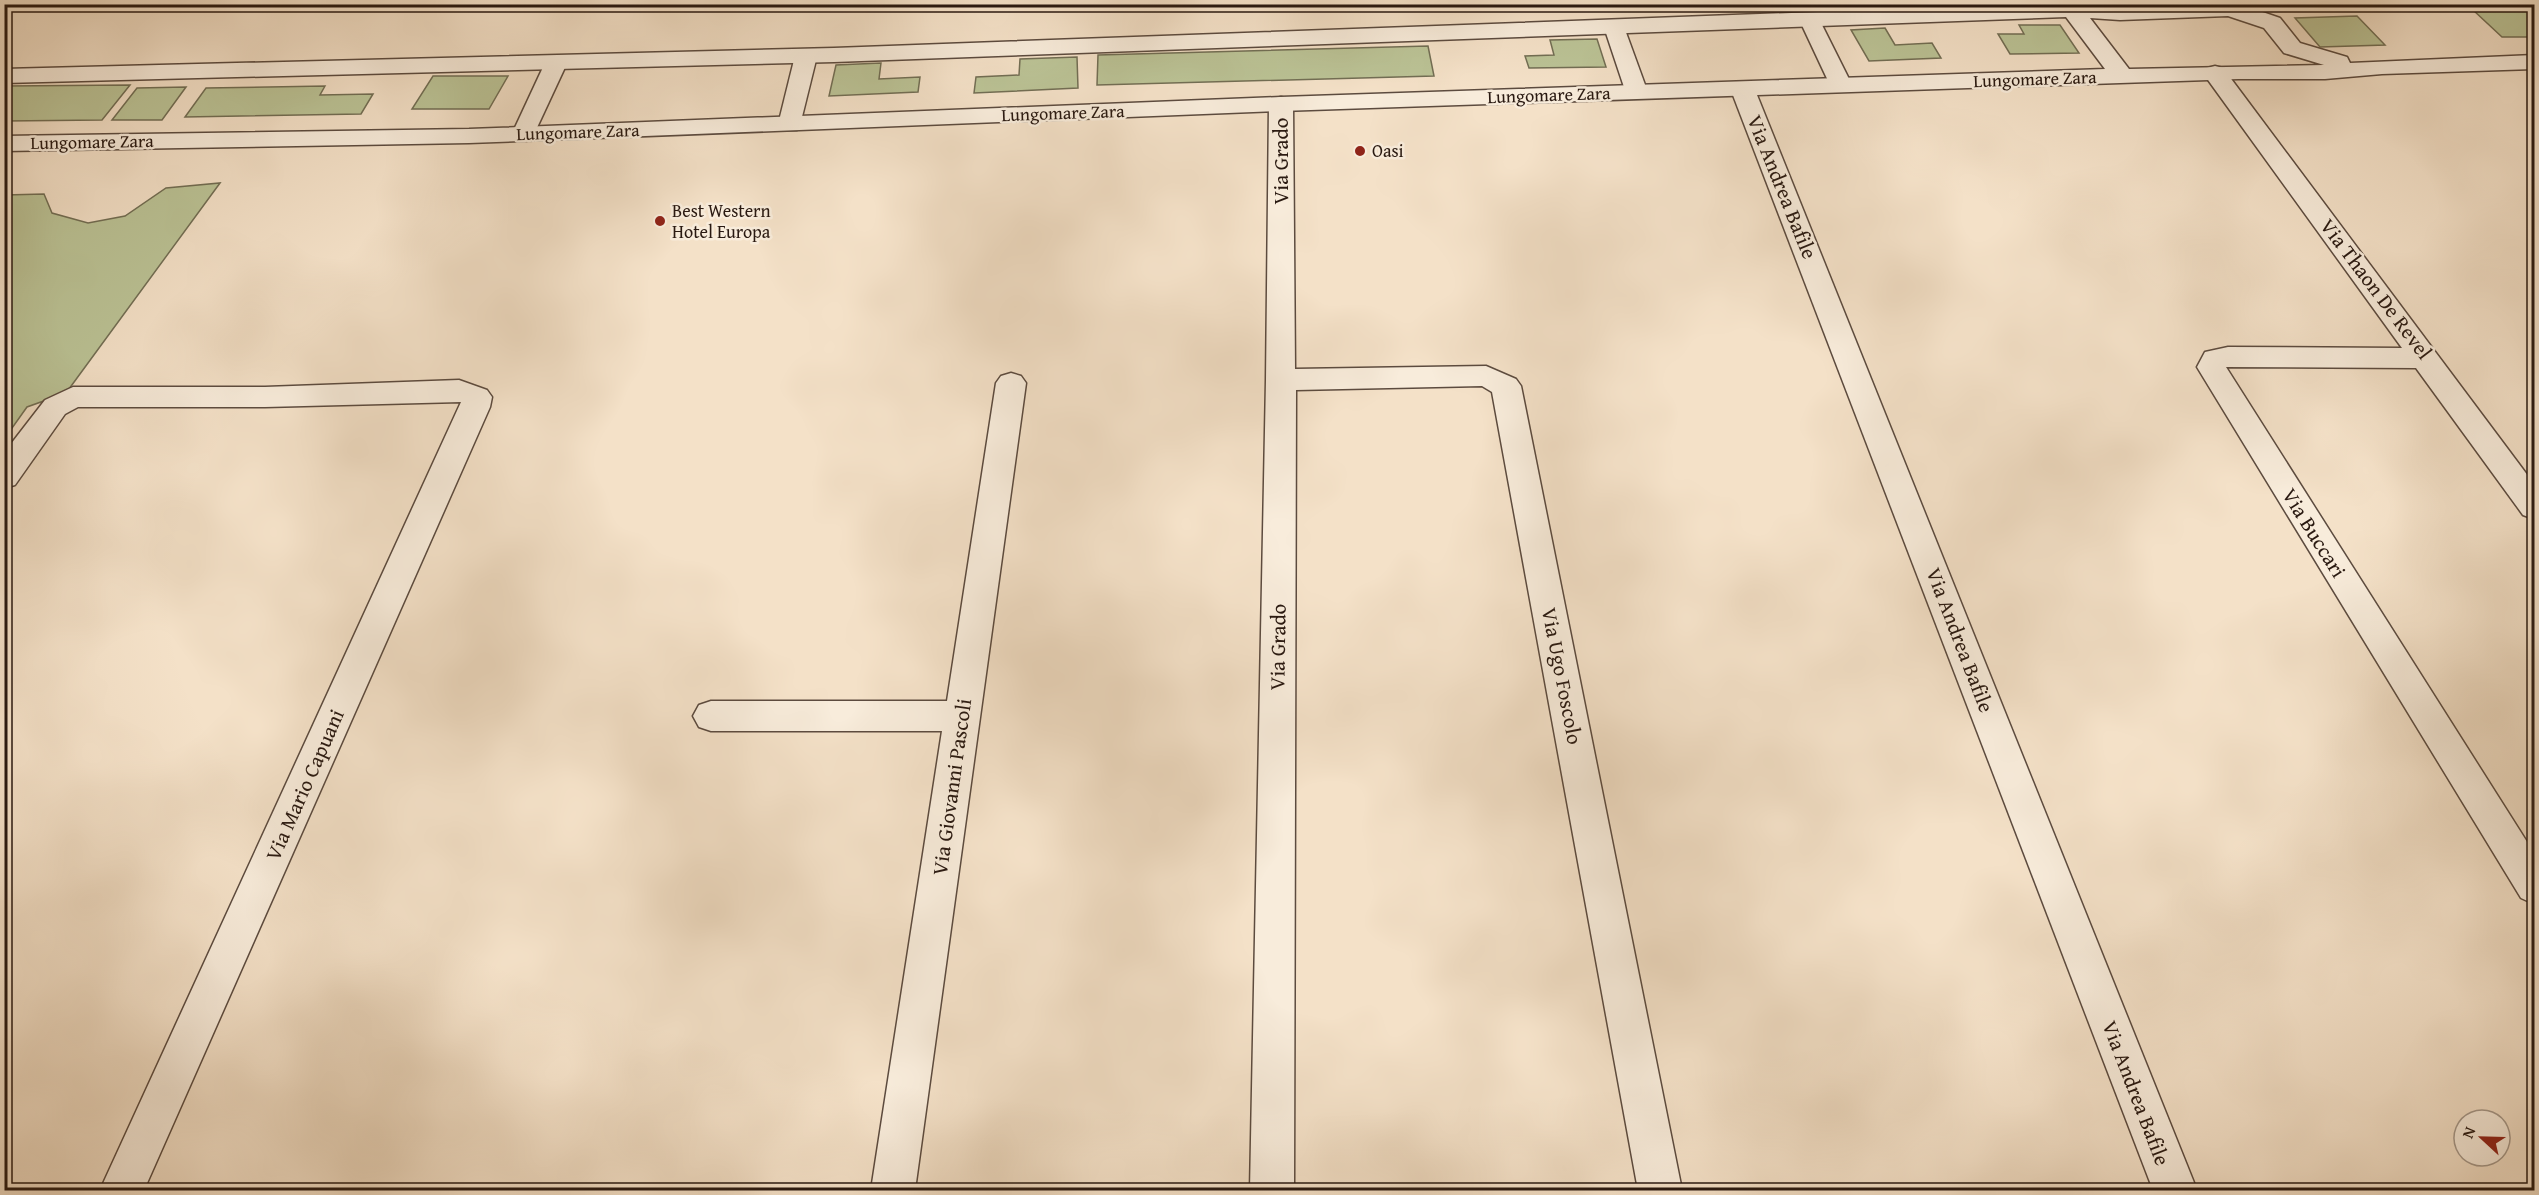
<svg xmlns="http://www.w3.org/2000/svg" width="2539" height="1195" viewBox="0 0 2539 1195" font-family="'Gentium Book Plus',serif">
  <style>
    .green { fill: #bbc396; stroke: #726e54; stroke-width: 1.5 }
    .lines { fill: none; stroke-linecap: round; stroke-linejoin: round }
    .service-casing { stroke: #5c4b3f; stroke-width: 3 }
    .minor-casing { stroke: #5c4b3f; stroke-width: 3 }
    .tertiary-casing { stroke: #5c4b3f; stroke-width: 3 }
    .service { fill: #f8ecdb; fill-rule: evenodd }
    .minor { fill: #f8ecdb; fill-rule: evenodd }
    .tertiary { fill: #f8ecdb; fill-rule: evenodd }
    .poi-dot { fill: #8f2418; stroke: #f8ecdb; stroke-width: 2 }
    .labels { text-anchor: middle; stroke-width: 5; stroke-linejoin: round; paint-order: stroke }
    .far-street-label { font-size: 18px; fill: #291911; stroke: #f8ecdb }
    .far-poi-label { font-size: 18px; fill: #291911; stroke: #f8ecdb; text-anchor: start }
    .street-label { font-size: 21px; fill: #291911; stroke: #f8ecdb }
  </style>
  <rect width="100%" height="100%" fill="#f4e1c8"/>
  <filter id="stains"><feTurbulence type="fractalNoise" baseFrequency=".00333" numOctaves="4"/><feColorMatrix values="0 0 0 0 .2 0 0 0 0 .09 0 0 0 0 .02 0 0 0 .5 -.17"/></filter>
  <radialGradient id="worn" r=".72"><stop offset=".6" stop-color="#630" stop-opacity="0"/><stop offset="1" stop-color="#630" stop-opacity=".3"/></radialGradient>
  <g class="green">
    <path d="M2534 8V37H2502L2473 10Z"/>
    <path d="M2357 16 2385 45 2320 47 2295 18Z"/>
    <path d="M2019 25H2060L2079 53 2010 54 1998 34H2024Z"/>
    <path d="M1885 28 1895 45 1932 43 1941 58 1869 61 1851 30Z"/>
    <path d="M1597 39 1606 67 1529 68 1525 56 1554 55 1550 40Z"/>
    <path d="M1428 46 1434 76 1097 85 1098 55Z"/>
    <path d="M1077 57 1078 88 974 93 976 77 1019 75 1020 59Z"/>
    <path d="M881 63 879 79 920 77 918 92 829 96 836 65Z"/>
    <path d="M433 76H508L489 109H412Z"/>
    <path d="M130 85 102 120 5 121V86Z"/>
    <path d="M325 86 320 95 373 94 361 114 185 117 206 88Z"/>
    <path d="M186 87 162 120H112L137 88Z"/>
    <path d="M220 183 66 393 27 407 5 438V195L44 194 52 213 88 223 125 216 166 188Z"/>
  </g>
  <g class="lines">
    <g class="service-casing">
      <g id="service">
        <path d="M1810 15 1817 17 1820 21 1852 85 1849 90H1833L1830 85 1800 21 1803 17Z"/>
        <path d="M1614 21 1621 23 1624 27 1648 93 1645 98H1629L1626 93 1604 27 1607 23Z"/>
        <path d="M806 50 813 52 817 56 800 125 797 130H781L778 125 795 56 799 52Z"/>
        <path d="M556 57 564 58 567 63 534 134 531 139H515L512 134 545 63 548 58Z"/>
      </g>
    </g>
    <g class="minor-casing">
      <g id="minor">
        <path d="M2215 66 2223 68 2534 484V519L2523 515 2416 368 2226 367 2534 853V904L2521 898 2197 367 2205 352 2228 347 2402 348 2203 73 2207 68Z"/>
        <path d="M1743 83 1751 85 1755 90 2197 1190H2153L1731 90 1735 85Z"/>
        <path d="M1281 97 1290 99 1293 104 1295 369 1486 366 1516 379 1521 386 1682 1190H1638L1492 392 1482 386 1296 390 1294 1190H1250L1266 380 1269 104 1272 99Z"/>
        <path d="M1011 373 1021 376 1026 383 915 1190H871L942 731H711L699 727 693 716 699 705 711 701H947L996 383 1001 376Z"/>
        <path d="M459 380 487 390 492 397 490 407 144 1190H100L461 402 265 407H78L65 414 15 485 4 488V453L45 400 73 387H265Z"/>
      </g>
    </g>
    <g class="tertiary-casing">
      <path id="tertiary" d="M2035 4H2239L2280 18 2300 43 2347 57 2350 63 2534 55V69L2382 74 2325 79H2238L1281 111 469 143 4 151V136L469 129 1281 97 2105 69 2066 17 834 62 4 83V69L834 48ZM2228 16 2264 28 2284 53 2324 65 2129 69 2090 18 2120 20Z"/>
    </g>
    <use href="#service" class="service"/>
    <use href="#minor" class="minor"/>
    <use href="#tertiary" class="tertiary"/>
  </g>
  <g class="poi-dot">
    <circle cx="1360" cy="151" r="6"/>
    <circle cx="660" cy="221" r="6"/>
  </g>
  <g class="labels">
    <g class="far-street-label">
      <text transform="translate(2035 79) rotate(-2)" y="6">Lungomare Zara</text>
      <text transform="translate(1549 95) rotate(-2)" y="6">Lungomare Zara</text>
      <text transform="translate(1063 113) rotate(-2)" y="6">Lungomare Zara</text>
      <text transform="translate(578 132) rotate(-2)" y="6">Lungomare Zara</text>
      <text transform="translate(92 142) rotate(-1)" y="6">Lungomare Zara</text>
    </g>
    <g class="far-poi-label">
      <text x="1372" y="157">Oasi</text>
      <text x="672" y="217">Best Western<tspan x="672" dy="21">Hotel Europa</tspan></text>
    </g>
    <g class="street-label">
      <text transform="translate(1281 161) rotate(-90)" y="7">Via Grado</text>
      <text transform="translate(1782 187) rotate(68)" y="7">Via Andrea Bafile</text>
      <text transform="translate(2376 289) rotate(53)" y="7">Via Thaon De Revel</text>
      <text transform="translate(2314 533) rotate(58)" y="7">Via Buccari</text>
      <text transform="translate(1960 640) rotate(69)" y="7">Via Andrea Bafile</text>
      <text transform="translate(1278 647) rotate(-89)" y="7">Via Grado</text>
      <text transform="translate(1562 676) rotate(79)" y="7">Via Ugo Foscolo</text>
      <text transform="translate(305 785) rotate(-66)" y="7">Via Mario Capuani</text>
      <text transform="translate(952 787) rotate(-82)" y="7">Via Giovanni Pascoli</text>
      <text transform="translate(2136 1093) rotate(69)" y="7">Via Andrea Bafile</text>
    </g>
  </g>
  <rect width="2539" height="1195" fill="none" stroke="#f4e1c8" stroke-width="24"/>
  <rect x="6" y="6" width="2527" height="1183" fill="none" stroke="#291911" stroke-width="3"/>
  <rect x="12" y="12" width="2515" height="1171" fill="none" stroke="#291911" stroke-width="1.5"/>
  <g transform="translate(2482 1138) rotate(292)"><circle r="28" fill="#f8ecdb" stroke="#a5988a" stroke-width="1.5"/>
  <path d="M0-4.5L10 22L0 15L-10 22Z" fill="#8f2418"/>
  <text y="-9" font-size="16" font-weight="bold" text-anchor="middle" fill="#291911">N</text>
  </g>
  <rect width="100%" height="100%" filter="url(#stains)"/>
  <rect width="100%" height="100%" fill="url(#worn)"/>
</svg>
